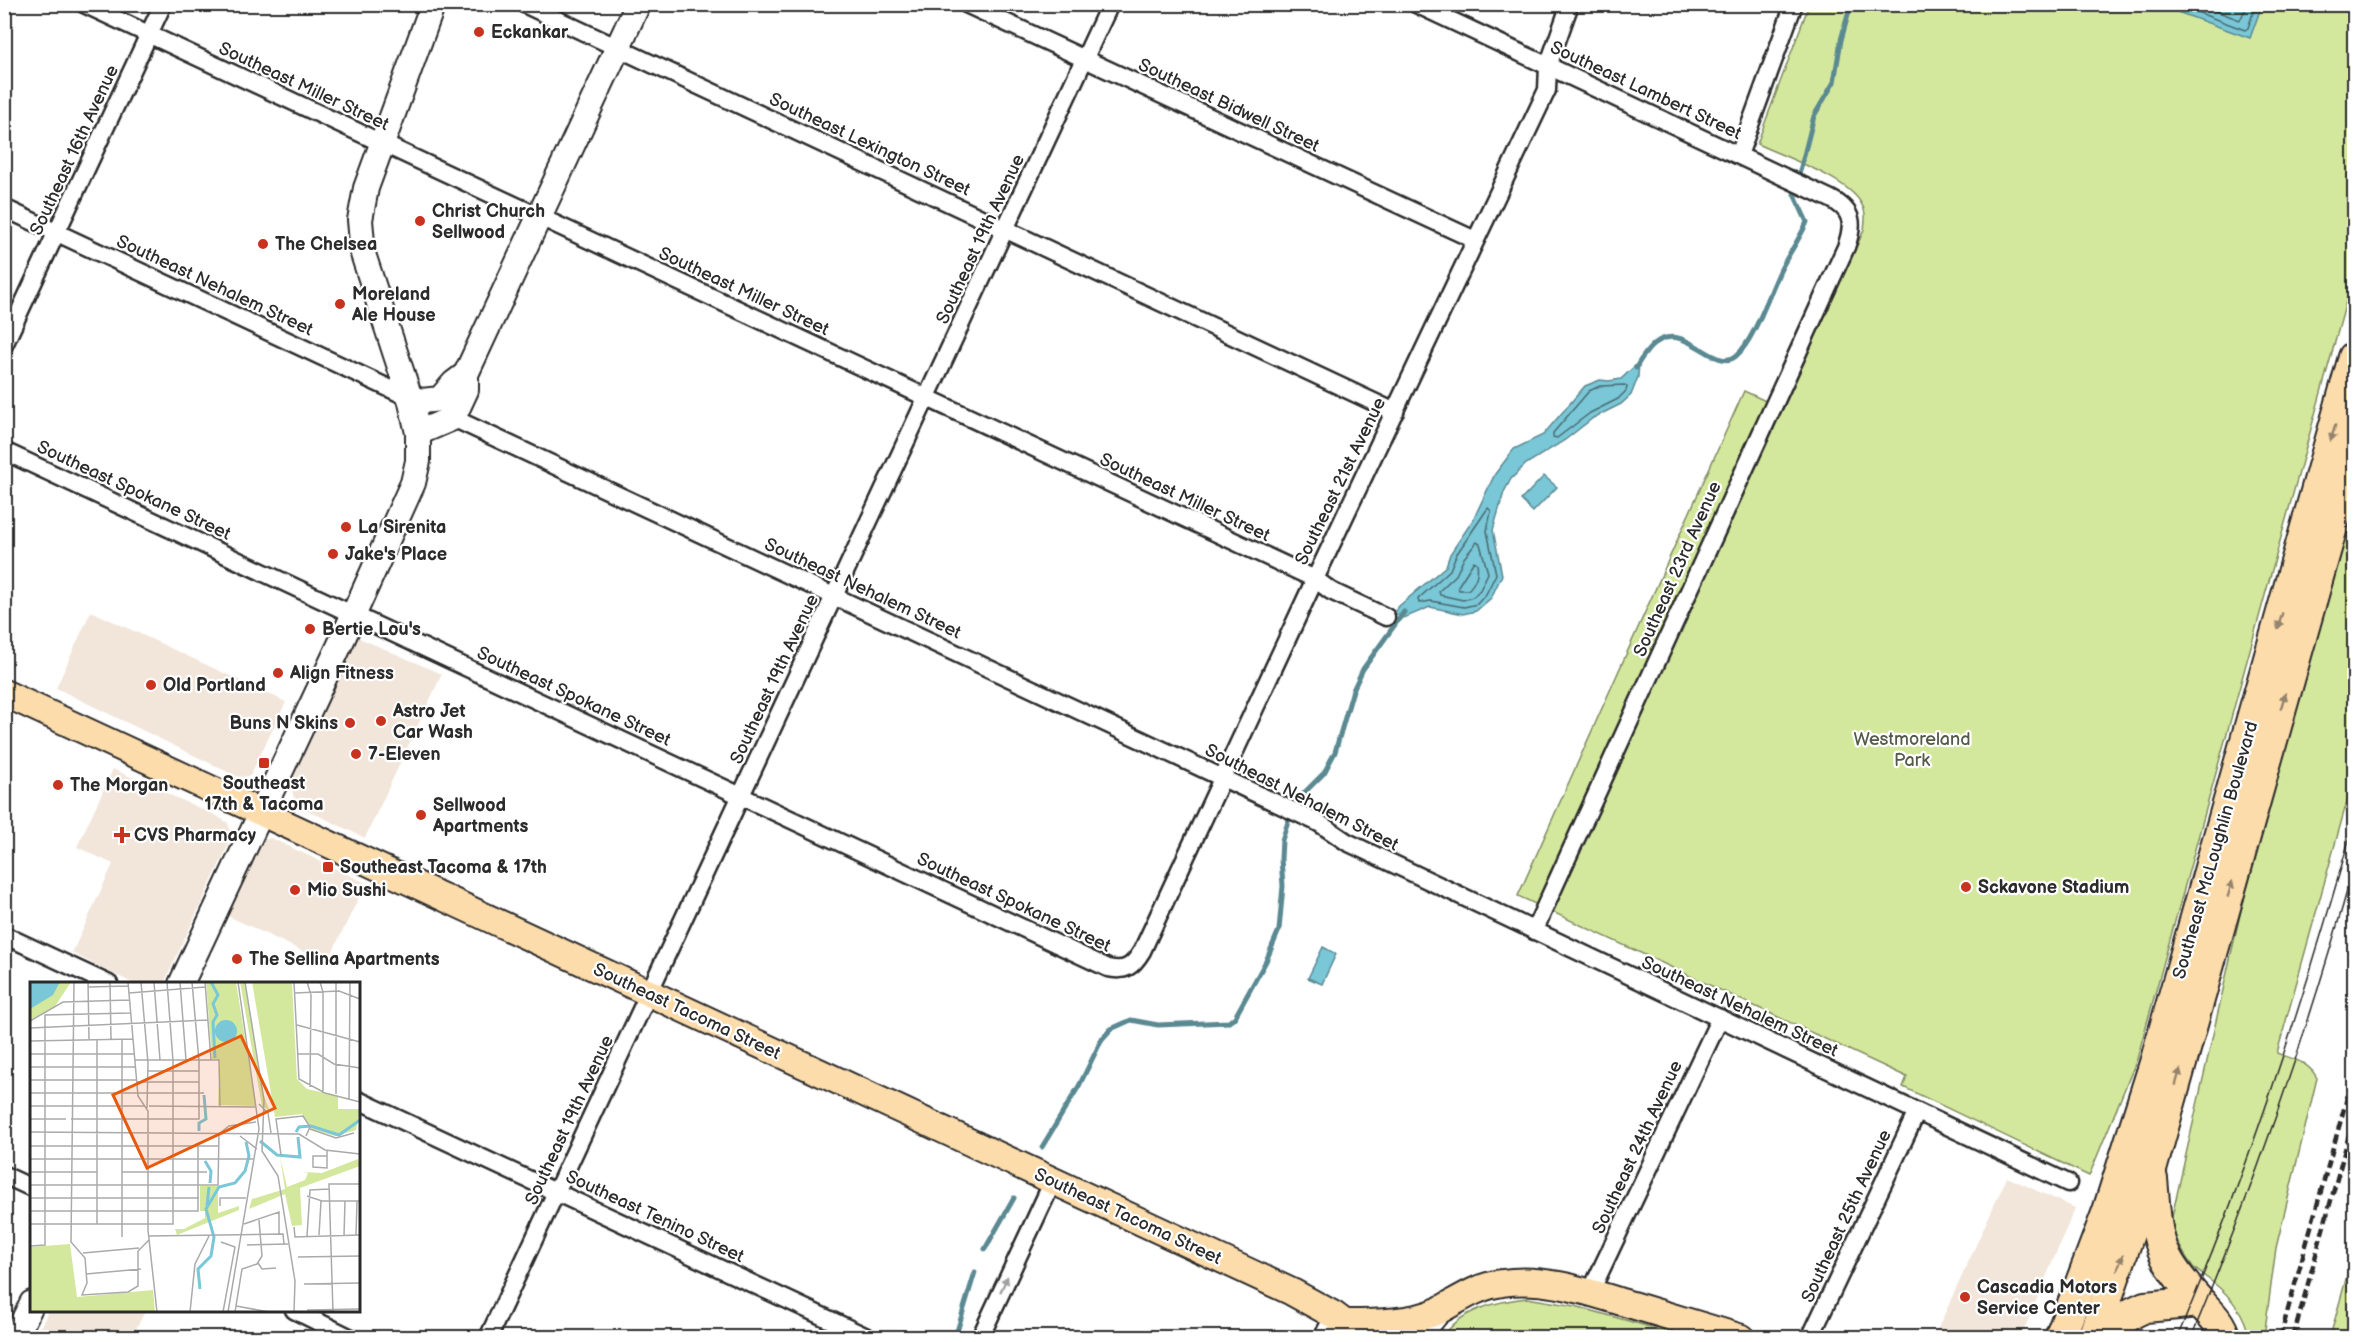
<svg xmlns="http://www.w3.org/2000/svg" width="2359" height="1342" viewBox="0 0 2359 1342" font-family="'Balsamiq Sans',sans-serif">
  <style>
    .built { fill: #f2e6da }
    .green { fill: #d4e89d; stroke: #808a64; stroke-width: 1.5 }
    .water { fill: #79c7d7; stroke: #5a8992; stroke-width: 1.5 }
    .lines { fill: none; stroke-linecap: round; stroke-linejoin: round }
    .shore { stroke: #4a6970; stroke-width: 1.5 }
    .stream { stroke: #5a8992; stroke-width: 5 }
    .street-casing { stroke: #2b2b2b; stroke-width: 21 }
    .secondary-casing { stroke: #2b2b2b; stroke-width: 28 }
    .primary-casing { stroke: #2b2b2b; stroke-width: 30 }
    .highway-casing { stroke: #2b2b2b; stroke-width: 34 }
    .street { stroke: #fff; stroke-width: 16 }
    .secondary { stroke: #fff; stroke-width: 24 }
    .primary { stroke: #fddcac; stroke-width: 26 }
    .highway { stroke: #fddcac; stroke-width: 30 }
    .tram { stroke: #2b2b2b; stroke-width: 1.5 }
    .rail { stroke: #2b2b2b; stroke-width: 4.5; stroke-dasharray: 9 4.5; stroke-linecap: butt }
    .oneway { fill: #94846c }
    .oneway2 { fill: #a0a0a0 }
    .poi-dot { fill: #c8321e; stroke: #fff; stroke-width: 2 }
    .labels { text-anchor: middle; stroke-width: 4.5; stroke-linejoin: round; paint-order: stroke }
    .poi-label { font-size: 18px; font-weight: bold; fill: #2b2b2b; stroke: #fff; text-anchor: start }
    .street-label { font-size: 18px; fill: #2b2b2b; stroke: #fff }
    .park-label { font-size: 18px; fill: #555a48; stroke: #fff }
    .inset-river { fill: none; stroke: #79c7d7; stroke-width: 3 }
    .inset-road { fill: none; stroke: #aaa; stroke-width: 1.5 }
    .view { fill: #e8590c; fill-opacity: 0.15; stroke: #e8590c; stroke-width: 3 }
    .inset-edge { fill: none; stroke: #2b2b2b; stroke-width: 3 }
  </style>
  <rect width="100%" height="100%" fill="#fff"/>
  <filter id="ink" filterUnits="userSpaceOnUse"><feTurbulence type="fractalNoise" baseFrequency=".0167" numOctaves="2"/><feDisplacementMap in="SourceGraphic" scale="12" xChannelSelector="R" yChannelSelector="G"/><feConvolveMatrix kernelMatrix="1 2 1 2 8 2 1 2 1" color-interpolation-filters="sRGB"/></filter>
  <g filter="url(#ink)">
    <g class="built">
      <path d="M91 611 286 702 250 776 238 777 56 688Z"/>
      <path d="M357 637 442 674 365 838 305 809 294 798 291 787 292 773Z"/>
      <path d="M113 769 217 816 228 823 231 832 228 846 164 983H132L72 953 113 864 77 847Z"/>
      <path d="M271 838 366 883 327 963 226 915 258 846 263 840Z"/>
      <path d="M2007 1177 2075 1208 2021 1337H1934Z"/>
      <path d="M48 1311V1310L145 1311 132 1337H36Z"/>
    </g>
    <g class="green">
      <path d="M1809 5H2354V273L2137 1059 2089 1176 1903 1087 1907 1077 1518 896 1744 391 1783 409 1864 230C1865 220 1867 212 1861 203 1847 178 1785 157 1757 144Z"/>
      <path d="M2354 504V776L2277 1053C2294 1060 2308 1061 2317 1078L2276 1248 2264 1337H2249C2245 1313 2231 1296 2211 1281 2206 1277 2198 1272 2193 1267 2183 1254 2174 1237 2171 1221L2241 910Z"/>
      <path d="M2354 1250V1337H2330Z"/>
      <path d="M1527 1298 1575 1306 1686 1337H1444C1458 1310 1499 1301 1527 1298Z"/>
    </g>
    <g class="water">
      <path d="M2158 5H2262L2250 38Z"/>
      <path d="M1639 362 1638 377 1631 395 1621 404 1593 418 1565 440 1526 464 1511 479 1504 492 1493 530 1502 575 1491 598 1476 611 1463 614 1430 607 1404 618 1394 613 1399 606 1446 566 1450 554 1473 520 1495 474 1514 449 1543 435 1585 386 1600 380 1609 381 1621 379Z"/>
      <path d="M1544 476 1557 487 1533 512 1521 500Z"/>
      <path d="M1323 947 1336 954 1322 984 1308 978Z"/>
    </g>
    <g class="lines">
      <g class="shore">
        <path d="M2175 4 2245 30 2248 28 2256 4"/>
        <path d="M2197 4 2240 20 2248 4"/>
        <path d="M1625 385 1627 387 1626 391 1618 399 1590 413 1557 438 1553 437V433L1589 391 1600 386Z"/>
        <path d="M1488 508 1491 511 1487 531 1496 574 1486 594 1477 604 1464 607 1431 601 1419 603 1418 599 1450 570 1456 555Z"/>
        <path d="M1477 542 1480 544 1488 573 1480 590 1473 597 1463 600 1440 595 1439 591 1456 575 1464 558Z"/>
        <path d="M1474 561 1477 563C1479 574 1476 582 1468 590H1459L1458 586Z"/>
      </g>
      <g class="stream">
        <path d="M1636 368C1639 361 1644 355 1649 349 1680 312 1714 375 1736 356 1755 340 1770 290 1782 267 1790 252 1800 238 1807 222L1794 194 1814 116 1834 82 1841 40 1851 4"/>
        <path d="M1042 1147 1079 1086 1102 1039 1111 1029 1131 1020 1158 1025 1229 1022 1235 1017 1266 961 1279 930 1283 886 1281 859 1282 840 1288 822 1300 797 1324 773 1335 752 1353 690 1363 669 1404 612"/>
        <path d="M985 1249 1014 1198"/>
        <path d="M955 1338 975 1272"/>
      </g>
      <g class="street-casing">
        <g id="street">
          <path d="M84 4 1315 579 1331 591 1386 617"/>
          <path d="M524 4 1395 412"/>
          <path d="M966 4 1475 240"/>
          <path d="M1416 4 1831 199C1854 211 1854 225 1846 247L1534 931"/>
          <path d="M1739 155 1794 4"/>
          <path d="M4 208 410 398"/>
          <path d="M4 345 163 4"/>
          <path d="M453 418 1319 823 1347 842 2068 1183"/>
          <path d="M4 451 1108 968C1126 972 1133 966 1142 951L1315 579 1547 90 1548 66 1570 4"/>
          <path d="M4 935 109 984"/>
          <path d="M358 1100 869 1338"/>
          <path d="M4 1175 32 1188"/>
          <path d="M1590 1293 1720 1018"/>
          <path d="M294 1310 351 1338"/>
          <path d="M488 1338 1110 4"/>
          <path d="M980 1338 1053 1181"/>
          <path d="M1322 1338 1334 1315"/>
          <path d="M1810 1338 1917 1112"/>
        </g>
      </g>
      <g class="secondary-casing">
        <g id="secondary">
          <path d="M410 398 422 401 440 399 454 383 466 374"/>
          <path d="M418 433 453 418 466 390V374L638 4"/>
          <path d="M181 984 343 638 413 483 418 461V433L410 398 363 254 360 220 366 188 433 4"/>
          <path d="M15 1338 32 1303"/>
          <path d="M1417 1338 1439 1311"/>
        </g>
      </g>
      <g class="primary-casing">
        <g id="primary">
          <path d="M4 693 1292 1292 1334 1315 1365 1338"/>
          <path d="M1345 1323C1373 1323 1415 1323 1440 1310 1460 1299 1478 1286 1502 1283 1546 1276 1591 1293 1632 1305 1668 1316 1705 1327 1742 1338"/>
        </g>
      </g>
      <g class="highway-casing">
        <g id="highway">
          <path d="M2152 1179C2155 1207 2154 1239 2170 1264 2178 1277 2189 1290 2199 1301 2210 1313 2220 1321 2225 1338"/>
          <path d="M2060 1338 2108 1211 2155 1063 2354 357"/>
          <path d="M2093 1338 2151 1170 2354 449"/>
          <path d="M2096 1338 2134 1312 2145 1307 2200 1302"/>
        </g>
      </g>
      <use href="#street" class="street"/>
      <use href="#secondary" class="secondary"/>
      <use href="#primary" class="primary"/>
      <use href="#highway" class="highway"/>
      <g class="tram">
        <path d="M2177 1338C2249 1170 2305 997 2354 822"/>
        <path d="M2191 1338C2255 1184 2310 1026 2354 866"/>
      </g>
      <g class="rail">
        <path d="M2280 1338 2354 1073"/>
        <path d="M2293 1338 2354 1117"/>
      </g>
    </g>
    <defs><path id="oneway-solid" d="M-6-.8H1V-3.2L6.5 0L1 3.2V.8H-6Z" transform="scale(1.5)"/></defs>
    <g class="oneway">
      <use href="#oneway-solid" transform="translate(2333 433) rotate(106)"/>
      <use href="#oneway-solid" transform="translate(2280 621) rotate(106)"/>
      <use href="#oneway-solid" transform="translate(2283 701) rotate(-74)"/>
      <use href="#oneway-solid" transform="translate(2230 889) rotate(-74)"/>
      <use href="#oneway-solid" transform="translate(2178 1077) rotate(-74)"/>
      <use href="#oneway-solid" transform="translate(2120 1263) rotate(-70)"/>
    </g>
    <use class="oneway2" href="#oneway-solid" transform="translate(1004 1284) rotate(-65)"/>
  </g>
  <g class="poi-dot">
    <circle cx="479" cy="32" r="6"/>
    <circle cx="420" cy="221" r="6"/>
    <circle cx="263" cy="244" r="6"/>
    <circle cx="340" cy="304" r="6"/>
    <circle cx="346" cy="527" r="6"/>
    <circle cx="333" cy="554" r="6"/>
    <circle cx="310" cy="629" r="6"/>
    <circle cx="278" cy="673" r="6"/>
    <circle cx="151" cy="685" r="6"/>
    <circle cx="381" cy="721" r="6"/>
    <circle cx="350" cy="723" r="6"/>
    <circle cx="356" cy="754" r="6"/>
    <rect x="258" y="757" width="12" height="12" rx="3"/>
    <circle cx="58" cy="785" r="6"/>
    <circle cx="421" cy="815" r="6"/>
    <path d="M119 826h6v6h6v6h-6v6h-6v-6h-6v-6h6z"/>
    <rect x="322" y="861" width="12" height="12" rx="3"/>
    <circle cx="1966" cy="887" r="6"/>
    <circle cx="295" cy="890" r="6"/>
    <circle cx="237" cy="959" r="6"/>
    <circle cx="1965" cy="1297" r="6"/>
  </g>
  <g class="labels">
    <g class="poi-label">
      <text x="491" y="38">Eckankar</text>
      <text x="432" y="217">Christ Church<tspan x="432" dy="21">Sellwood</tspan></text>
      <text x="275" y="250">The Chelsea</text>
      <text x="352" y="300">Moreland<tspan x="352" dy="21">Ale House</tspan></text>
      <text x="358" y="533">La Sirenita</text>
      <text x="345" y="560">Jake's Place</text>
      <text x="322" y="635">Bertie Lou's</text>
      <text x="290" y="679">Align Fitness</text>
      <text x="163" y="691">Old Portland</text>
      <text x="393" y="717">Astro Jet<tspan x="393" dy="21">Car Wash</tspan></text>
      <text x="338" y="729" text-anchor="end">Buns N Skins</text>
      <text x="368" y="760">7-Eleven</text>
      <text x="264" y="789" text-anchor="middle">Southeast<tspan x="264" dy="21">17th &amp; Tacoma</tspan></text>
      <text x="70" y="791">The Morgan</text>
      <text x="433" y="811">Sellwood<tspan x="433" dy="21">Apartments</tspan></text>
      <text x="134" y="841">CVS Pharmacy</text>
      <text x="340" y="873">Southeast Tacoma &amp; 17th</text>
      <text x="1978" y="893">Sckavone Stadium</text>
      <text x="307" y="896">Mio Sushi</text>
      <text x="249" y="965">The Sellina Apartments</text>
      <text x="1977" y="1293">Cascadia Motors<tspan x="1977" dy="21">Service Center</tspan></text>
    </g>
    <g class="street-label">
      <text transform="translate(304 86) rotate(25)" y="6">Southeast Miller Street</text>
      <text transform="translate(1646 90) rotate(25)" y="6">Southeast Lambert Street</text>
      <text transform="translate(1229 105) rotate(25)" y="6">Southeast Bidwell Street</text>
      <text transform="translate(870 144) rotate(25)" y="6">Southeast Lexington Street</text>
      <text transform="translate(74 150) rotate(-65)" y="6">Southeast 16th Avenue</text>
      <text transform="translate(980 239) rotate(-65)" y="6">Southeast 19th Avenue</text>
      <text transform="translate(215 285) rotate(25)" y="6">Southeast Nehalem Street</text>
      <text transform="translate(744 291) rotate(25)" y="6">Southeast Miller Street</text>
      <text transform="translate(1340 481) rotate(-64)" y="6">Southeast 21st Avenue</text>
      <text transform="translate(134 490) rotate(25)" y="6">Southeast Spokane Street</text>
      <text transform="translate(1185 497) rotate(25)" y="6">Southeast Miller Street</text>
      <text transform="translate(1677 569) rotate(-66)" y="6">Southeast 23rd Avenue</text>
      <text transform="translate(863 588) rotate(25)" y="6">Southeast Nehalem Street</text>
      <text transform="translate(774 679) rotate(-65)" y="6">Southeast 19th Avenue</text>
      <text transform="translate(574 696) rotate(25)" y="6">Southeast Spokane Street</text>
      <text transform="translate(1302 797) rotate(27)" y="6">Southeast Nehalem Street</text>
      <text transform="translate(2215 850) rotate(-74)" y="6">Southeast McLoughlin Boulevard</text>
      <text transform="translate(1014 902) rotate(25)" y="6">Southeast Spokane Street</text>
      <text transform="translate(1740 1006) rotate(25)" y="6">Southeast Nehalem Street</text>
      <text transform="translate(687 1011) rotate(25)" y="6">Southeast Tacoma Street</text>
      <text transform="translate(569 1120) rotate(-65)" y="6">Southeast 19th Avenue</text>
      <text transform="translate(1637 1147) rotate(-65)" y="6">Southeast 24th Avenue</text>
      <text transform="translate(655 1216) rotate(25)" y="6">Southeast Tenino Street</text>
      <text transform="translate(1128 1216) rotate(25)" y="6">Southeast Tacoma Street</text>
      <text transform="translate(1846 1216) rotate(-65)" y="6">Southeast 25th Avenue</text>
    </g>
    <g class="park-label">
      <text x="1912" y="745">Westmoreland<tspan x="1912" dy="21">Park</tspan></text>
    </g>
  </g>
  <g transform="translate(30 982)">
    <rect width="330" height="330" fill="#fff"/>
    <path d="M0 0H41L24 26 0 38ZM176 0H206L226 124 188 123 190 78 182 77ZM210 0H215L233 112 240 129 232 124ZM222 0H262L267 97 277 107 308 114V127H330L326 148 305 154 281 147 272 132 245 135ZM250 175 257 205 275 198 278 191 272 190 292 191 328 177 330 184 270 206 272 243 262 244 255 212 219 227 222 217 255 207ZM170 204H188V231L209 224V228L147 253 145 247H154L175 236V229H170ZM40 262 47 315 123 308 125 330H0V265Z" fill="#d4e89d"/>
    <path d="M0 0H30L23 13 0 27ZM185 49a11 11 0 1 1 22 0a11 11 0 1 1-22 0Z" fill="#79c7d7"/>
    <path class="inset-river" d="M181 0 188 13 183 22 187 33 183 40 185 76M169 149V141L176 137 174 113M266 150 269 145 281 144 309 153 330 138M230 159 247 173 270 175 268 155M175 179 181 189 180 201M177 224 179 205M170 307 168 287 181 274 184 255 176 227 189 205 205 201 215 189 219 174 216 160"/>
    <path class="inset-road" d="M44 0 41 260 55 276 57 301 52 313 98 310 108 304V269L119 258M58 0 59 57M80 0 81 57M98 0 108 114 118 129V248L127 330M111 0 118 81 117 126M124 0 130 78M150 0 156 78M175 0 181 78M215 0 234 118 232 169 248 194 265 299 264 330M264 0 269 97 295 111 330 120M277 0 281 13 280 105M290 0 293 10V111M58 5 98 4M99 11 175 5M265 11 309 9 330 17M0 39 33 20 99 18M267 43 330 60M0 46 178 38M92 57V255M0 59 103 57M0 72H104M267 72H288L304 82 330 86M105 78H189L190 125M0 85H105M118 89H169M0 98H106M107 100H169M0 111H174M306 112V0M319 117 320 0M229 122 238 131 241 151M0 124H115M119 124 225 125M0 137H36M41 137H169V79L162 0M280 147 306 156 324 151M0 150 269 152 295 168 330 172M190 151 199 144 226 140M210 154 227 167M0 164H189M297 169V186L283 185V174H297M251 173 246 137 273 134 280 145 276 154M0 177H223M0 190H67M92 190H177M0 203H188L189 152M277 214 292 219H330M0 216H169M190 224V216H216M0 229H168V164M0 242H143V79L137 0M67 242V57M214 242 249 230V252M264 245 265 255 330 253M289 253 291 219M326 253 327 219M119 254 253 252 254 262M277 254 280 208 299 207M314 254 315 219M191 260 205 265 193 330M217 263 258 262M0 264 15 263V33L100 31M53 271 109 266M268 275 330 274M228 281 232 287 246 286M56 292 111 287M274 302 330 301M206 324 239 330M277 328 330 327M160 330 165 282 179 254M198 330 229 147 208 0M205 330 212 287 227 282 232 274 229 238M303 330 299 202H330"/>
    <path class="view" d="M211 54 245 126 117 186 83 113Z"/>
    <rect width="330" height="330" class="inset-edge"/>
  </g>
  <rect width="2359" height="1342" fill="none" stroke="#fff" stroke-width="24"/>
  <rect x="12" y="12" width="2335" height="1318" fill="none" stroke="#2b2b2b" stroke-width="2" filter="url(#ink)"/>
</svg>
